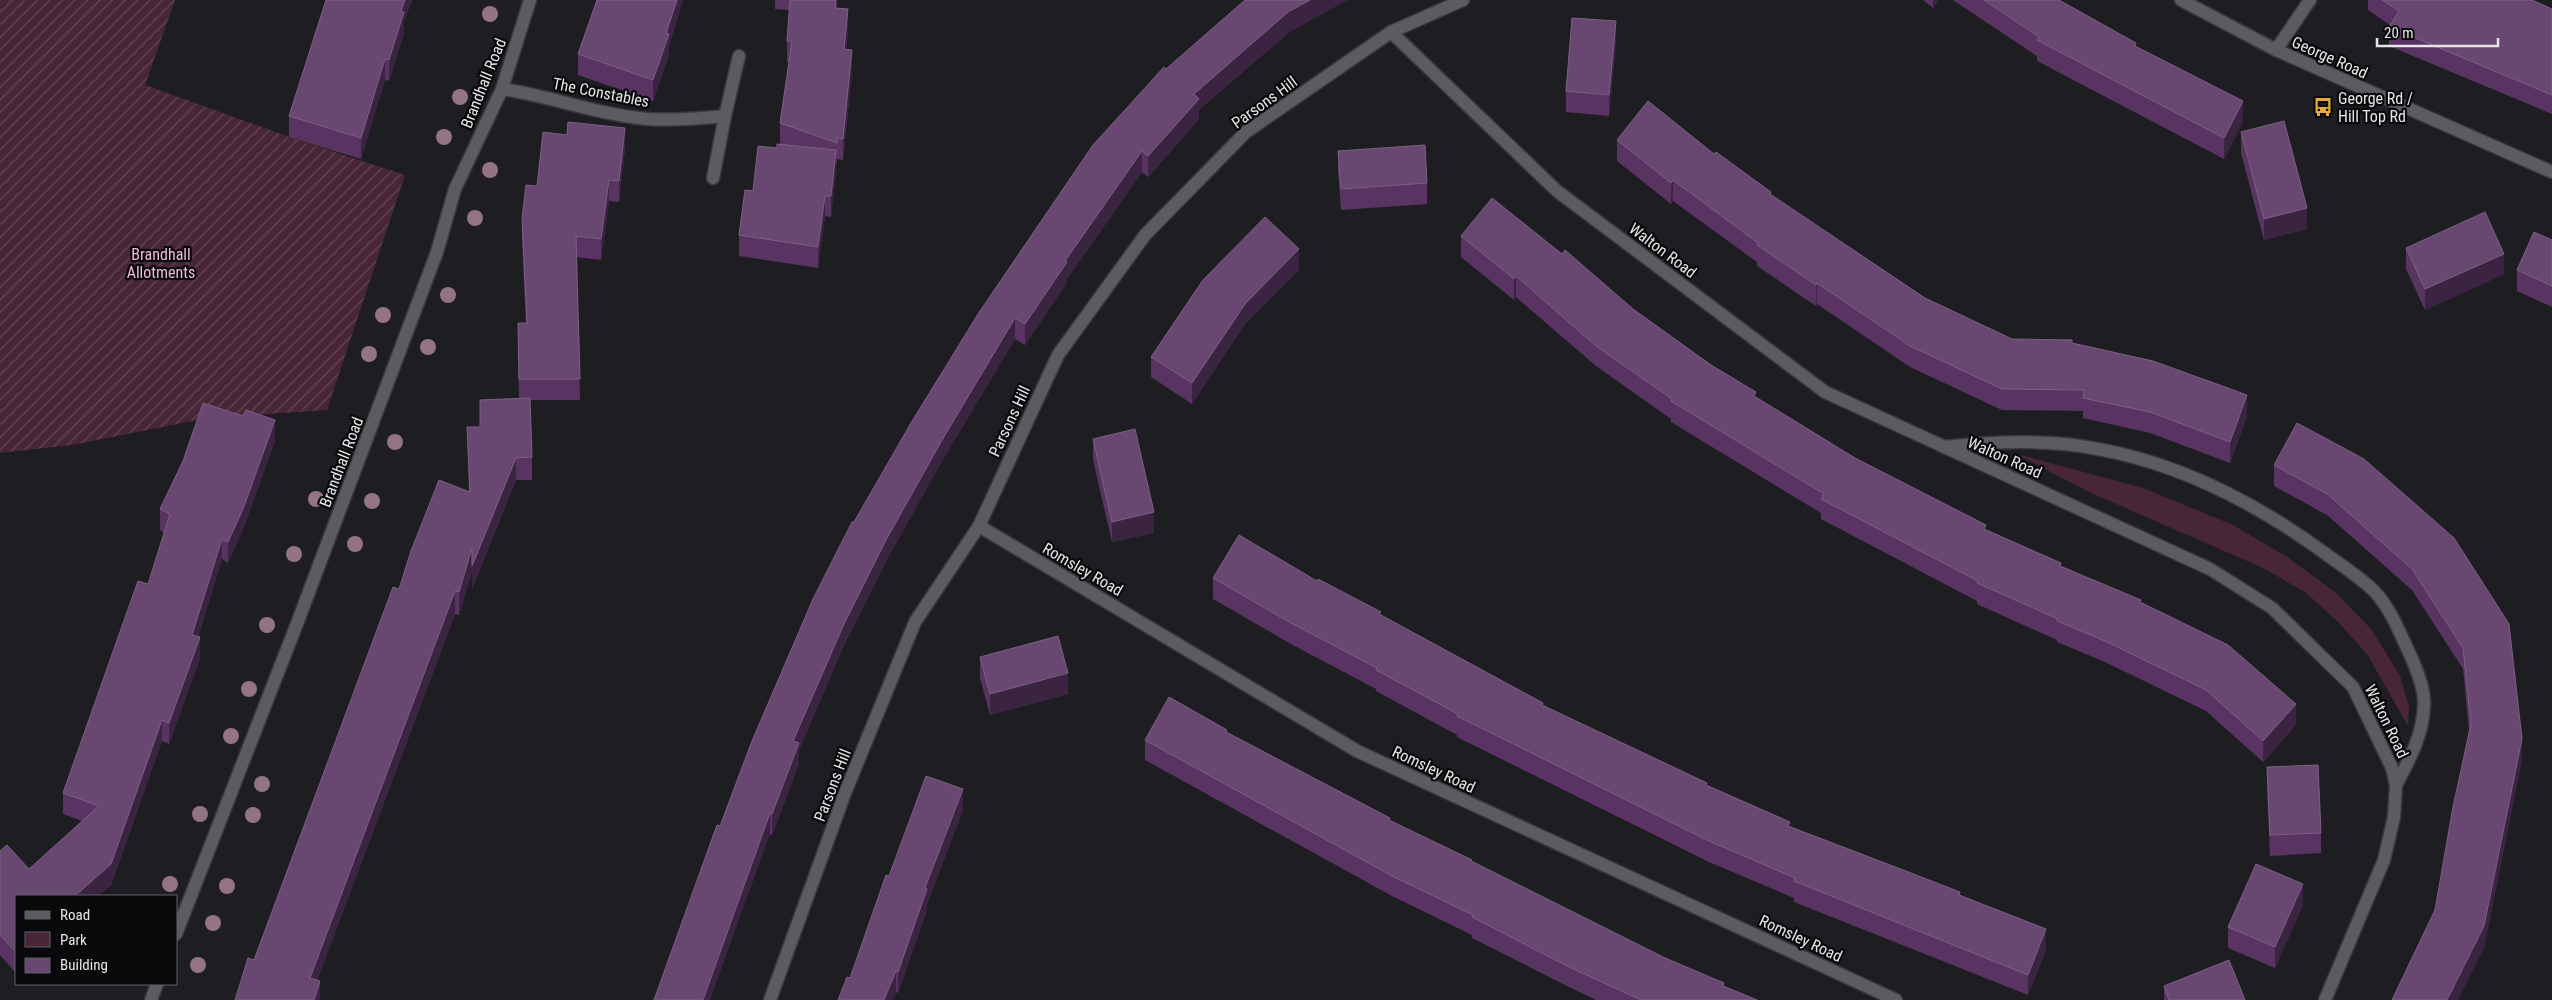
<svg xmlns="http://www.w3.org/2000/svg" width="2552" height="1000" viewBox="0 0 2552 1000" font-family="'Roboto Condensed',sans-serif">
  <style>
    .green { fill: #482637 }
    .garden { fill: url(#garden-furrows) }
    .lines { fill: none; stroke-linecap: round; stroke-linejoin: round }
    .street-casing { stroke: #39393c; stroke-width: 15 }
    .secondary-casing { stroke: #39393c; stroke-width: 15 }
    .street { stroke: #5c5b60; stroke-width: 12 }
    .secondary { stroke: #5c5b60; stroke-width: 12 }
    .tree { fill: #947484 }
    .wall { fill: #593462 }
    .shaded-wall { fill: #3b2342 }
    .building { fill: #684771; stroke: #7c6084 }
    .labels { text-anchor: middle; stroke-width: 4.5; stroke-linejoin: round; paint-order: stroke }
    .street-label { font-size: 16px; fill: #e6e6e9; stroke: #09080a }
    .poi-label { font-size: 16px; fill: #e6e6e9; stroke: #09080a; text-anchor: start }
    .park-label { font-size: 16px; fill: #f4bbd5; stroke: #09080a }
  </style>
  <defs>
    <pattern id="garden-furrows" width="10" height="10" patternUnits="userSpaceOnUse" patternTransform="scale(1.25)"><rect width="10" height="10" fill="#482637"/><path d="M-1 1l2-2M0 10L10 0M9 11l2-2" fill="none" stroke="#624654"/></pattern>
  </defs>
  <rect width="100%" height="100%" fill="#1e1e22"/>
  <path class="green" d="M2014 453 2143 488 2233 525 2287 557 2335 592 2372 630 2400 676 2409 707 2408 726 2367 654 2338 622 2305 592 2261 567 2091 493Z"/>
  <path class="garden" d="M0 0H175L145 85 289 137 405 175 327 410 208 418 72 445 0 453Z"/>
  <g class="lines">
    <g class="street-casing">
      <g id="street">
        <path d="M1391 32 1557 191 1825 392 2210 569 2272 608 2353 687 2392 768 2396 785 2394 817 2384 860 2325 1000"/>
        <path d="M2276 50 2310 0"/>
        <path d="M502 89C551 96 598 115 648 119 673 121 700 118 725 116L739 56"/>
        <path d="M713 178 725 116"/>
        <path d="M1944 447C1995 441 2048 439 2098 449 2181 464 2259 505 2326 554 2342 566 2360 577 2374 591 2389 606 2399 631 2408 650 2415 665 2423 683 2424 700 2425 731 2410 759 2396 785"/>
        <path d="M979 526 1357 751 1896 1000"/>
        <path d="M770 1000 845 793 915 622 979 526 1058 355 1145 235 1246 132 1391 32 1463 0"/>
      </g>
    </g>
    <g class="secondary-casing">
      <g id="secondary">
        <path d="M2181 0 2276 50 2552 172"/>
        <path d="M176 934 298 621 437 252 455 189 502 89 530 0"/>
        <path d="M151 1000 157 984"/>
      </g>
    </g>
    <use href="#street" class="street"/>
    <use href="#secondary" class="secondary"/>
  </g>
  <g class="tree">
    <circle cx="490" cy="14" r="8"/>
    <circle cx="460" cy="97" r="8"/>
    <circle cx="444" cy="137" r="8"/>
    <circle cx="490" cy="170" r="8"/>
    <circle cx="475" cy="218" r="8"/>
    <circle cx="448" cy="295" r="8"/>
    <circle cx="383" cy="315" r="8"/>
    <circle cx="428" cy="347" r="8"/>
    <circle cx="369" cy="354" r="8"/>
    <circle cx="395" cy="442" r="8"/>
    <circle cx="316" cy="499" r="8"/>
    <circle cx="372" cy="501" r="8"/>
    <circle cx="355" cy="544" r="8"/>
    <circle cx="294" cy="554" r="8"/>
    <circle cx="267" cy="625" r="8"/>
    <circle cx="249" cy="689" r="8"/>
    <circle cx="231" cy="736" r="8"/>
    <circle cx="262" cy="784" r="8"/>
    <circle cx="200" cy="814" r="8"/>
    <circle cx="253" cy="815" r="8"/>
    <circle cx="170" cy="884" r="8"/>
    <circle cx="227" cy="886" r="8"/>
    <circle cx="213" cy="923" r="8"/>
    <circle cx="198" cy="965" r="8"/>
  </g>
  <g class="wall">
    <path d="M326 0H412L404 21V33L389 81 385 80 361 159 289 137V116Z"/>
    <path d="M597 0H683L669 46V55L653 101 578 75V54Z"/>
    <path d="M775 0H837V8L848 30 846 50 852 71 843 160 837 159V164L836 163V171L831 217 825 216 818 268 739 256V235L753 191 777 148 780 144V123L789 62H787V41L789 10 775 9Z"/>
    <path d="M1923 0H1939L1933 8Z"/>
    <path d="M1953 0H2059L2136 47 2243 122 2224 159 2037 61V56Z"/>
    <path d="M2368 0H2532L2552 9V114L2389 46V27L2390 25 2368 10Z"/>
    <path d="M1288 33 1199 110V119L1148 177 1142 172 1067 279V282L1025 345 1015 339 942 461 886 561 844 645 799 750V764L772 835 720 826 854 522 1166 69Z"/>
    <path d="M1616 42 1609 116 1566 112V91Z"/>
    <path d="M2241 132 2307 229 2264 240 2241 153Z"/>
    <path d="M1617 140 1714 154 1771 195 1925 298 2012 339 2072 343 2247 416 2230 463 2150 433 2083 418V411L2002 410 1910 367 1817 304 1816 306 1757 266V262L1673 201 1671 204 1617 161Z"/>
    <path d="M625 148 619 202 609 201 601 260 576 257 580 400H530L532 457V480H516L472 589V571L459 615 455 614 317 980 320 1000 254 960 399 589 469 492 467 427H480V400L519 399 518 323H526L522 240V219L537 186Z"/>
    <path d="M1338 151 1427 183V204L1341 210 1338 171Z"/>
    <path d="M1461 236 1562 254 1633 309 1756 397 1855 458 1986 530 2061 566 2141 603 2296 725 2263 762 2206 711 2105 662 2057 642V640L1977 604V601L1821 519V513L1671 422V419L1596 366 1516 297 1514 300 1461 257Z"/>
    <path d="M2552 240V307L2517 291V270Z"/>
    <path d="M2406 248 2504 274 2425 310 2406 269Z"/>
    <path d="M1299 270 1245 324 1192 404 1151 377V357Z"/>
    <path d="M1093 439 1154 533 1112 542 1093 460Z"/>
    <path d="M275 441 243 529 228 563 222 559 198 637 200 658 169 744 162 741 111 885 98 896H16V973L0 955V851L29 869 82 821 63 814V793L148 584 165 533 160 530V509L183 461Z"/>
    <path d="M2364 459 2522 760 2484 947 2458 1000H2392L2435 910 2469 731 2463 669 2412 590 2327 515 2274 486V465Z"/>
    <path d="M1213 578 1317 581 1381 615 1543 705 1790 827 1960 896 2046 950 2028 995 1794 902V898L1709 862 1457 737V735L1376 691V689L1291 644 1213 599Z"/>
    <path d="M980 657 1068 694 990 715 980 678Z"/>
    <path d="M1227 732 1390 821 1663 957 1724 986 1757 1000H1596L1567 986 1472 938V935L1392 896 1145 760V740Z"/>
    <path d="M2267 767 2321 833V853L2270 856 2267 787Z"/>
    <path d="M963 810 927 904V910L898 993 896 992 892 1000H838L850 978 889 876Z"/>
    <path d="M2303 905 2275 968 2228 948V927Z"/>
    <path d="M2164 986 2245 1000H2164Z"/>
  </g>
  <g class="shaded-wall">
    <path d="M405 0H412L404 21V33L389 81V60L401 11Z"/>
    <path d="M677 0H683L669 46V55L653 101V80Z"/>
    <path d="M836 0H837L835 29V8Z"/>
    <path d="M1310 0H1348L1288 33 1199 110V119L1148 177V156L1194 94 1288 12Z"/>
    <path d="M1933 0H1939L1933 8Z"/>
    <path d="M848 9V30L844 70V49Z"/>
    <path d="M1616 21V42L1609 116V95Z"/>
    <path d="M852 50V71L843 160V139Z"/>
    <path d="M385 59V80L361 159V138Z"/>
    <path d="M2243 101V122L2224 159V138Z"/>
    <path d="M625 128V148L619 202V181Z"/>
    <path d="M836 150V171L831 217V196Z"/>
    <path d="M1142 151V172L1067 279V282L1025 345V324L1065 261Z"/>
    <path d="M609 180V201L601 260V239Z"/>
    <path d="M1673 180V201L1671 204V183Z"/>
    <path d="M825 196V216L818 268V247Z"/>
    <path d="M2307 208V229L2264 240V219Z"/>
    <path d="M1299 249V270L1245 324 1192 404V383L1245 304Z"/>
    <path d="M2504 254V274L2425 310V289Z"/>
    <path d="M1516 276V297L1514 300V279Z"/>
    <path d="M1817 283V304L1816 306V285Z"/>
    <path d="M1015 318V339L942 461 886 561 844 645 799 750V764L772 835V814L793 741 844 624 886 540 942 440Z"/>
    <path d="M2247 395V416L2230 463V442Z"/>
    <path d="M275 420V441L243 529 228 563V542Z"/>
    <path d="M516 458V480L472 589V566Z"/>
    <path d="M1154 512V533L1112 542V522Z"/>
    <path d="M222 539V559L192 655V635Z"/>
    <path d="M472 548V571L459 615V592Z"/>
    <path d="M455 591V614L310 1000V978Z"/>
    <path d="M200 637V658L169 744V723Z"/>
    <path d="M1068 673V694L990 715V694Z"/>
    <path d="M2296 704V725L2263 762V741Z"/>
    <path d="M162 720V741L111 885 98 896H75Z"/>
    <path d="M2522 739V760L2484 947 2458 1000H2447Z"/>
    <path d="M963 789V810L927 904V910L898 993V972L925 888Z"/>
    <path d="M770 813V834L710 1000H703Z"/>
    <path d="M2303 884V905L2275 968V947Z"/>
    <path d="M2046 929V950L2028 995V975Z"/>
    <path d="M896 971V992L892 1000H884Z"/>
    <path d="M320 981V1000H314Z"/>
  </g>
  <g class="building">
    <path d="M326 0H405L401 11 404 12 389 60 385 59 361 138 289 116Z"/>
    <path d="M597 0H677L666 33 669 34 653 80 578 54Z"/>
    <path d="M790 0H836L835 8 848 9 844 49 852 50 843 139 837 138V143L780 123 792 41H787Z"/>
    <path d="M1245 0H1310L1288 12 1194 94 1199 99 1148 156 1142 151 1065 261 1067 262 1025 324 1015 318 942 440 886 540 844 624 793 741 799 743 772 814 770 813 703 1000H654L717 825 720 826 752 741 813 599 852 522H854L911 423 978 314 1093 145 1164 67 1166 69Z"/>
    <path d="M1984 0H2059L2136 43 2135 46 2243 101 2224 138 2037 40 2039 37Z"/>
    <path d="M2382 0H2532L2552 9V95L2389 27 2399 11Z"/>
    <path d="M1572 18 1616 21 1609 95 1566 91Z"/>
    <path d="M1648 101 1714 154 1716 152 1771 192 1770 194 1925 298 2012 339 2072 340V343L2153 361 2247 395 2230 442 2150 412 2083 398 2084 390 2002 389 1910 346 1817 283 1816 285 1757 245 1758 243 1673 180 1671 183 1617 140Z"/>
    <path d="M2284 121 2307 208 2264 219 2241 132Z"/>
    <path d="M568 122 625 128 619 181 609 180 601 239 576 236 580 379H519L518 323H527L522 219 526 185 537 186 543 132 567 135Z"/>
    <path d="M777 144 836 150 831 196H825L818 247 739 235 745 190 753 191 758 146 777 148Z"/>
    <path d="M1425 145 1427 183 1341 189 1338 151Z"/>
    <path d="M1492 198 1562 254 1565 250 1633 309 1711 365 1756 392 1754 396 1855 458 1986 525 1984 529 2061 563 2060 566 2141 600 2140 602 2228 645 2296 704 2263 741 2206 690 2105 641 2057 621 2058 619 1977 583 1978 581 1821 499 1824 494 1671 401 1672 399 1596 346 1516 276 1514 279 1461 236Z"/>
    <path d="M2485 212 2504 254 2425 289 2406 248Z"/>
    <path d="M1265 217 1299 249 1245 304 1192 383 1151 357 1203 280Z"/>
    <path d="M2534 232 2552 240V286L2517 270Z"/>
    <path d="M530 398 532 457 516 458 472 566V548L459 592 455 591 310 978 320 981 314 1000H235L248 958 254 960 393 587 399 589 411 551 439 480 470 492 467 427H480V400Z"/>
    <path d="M203 403 243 416 246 410 275 420 243 509 228 542 222 539 192 635 200 637 169 723 162 720 111 864 75 896H16V952L0 935V851L7 845 29 869 99 806 63 793 138 581 148 584 170 514 160 509 183 461Z"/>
    <path d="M2297 423 2364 459 2454 538 2509 624 2522 739 2484 926 2447 1000H2392L2435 910 2453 807 2471 724 2463 648 2412 569 2327 494 2274 465Z"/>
    <path d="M1135 429 1154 512 1112 522 1093 439Z"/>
    <path d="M1239 535 1317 581 1318 579 1381 612 1379 614 1543 703 1542 705 1707 783 1706 785 1790 822 1788 826 1898 868 1960 892 1959 895 2046 929 2028 975 1794 881 1795 878 1709 841 1457 716 1458 714 1376 670 1377 668 1291 623 1213 578Z"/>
    <path d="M1058 636 1068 673 990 694 980 657Z"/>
    <path d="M1169 697 1227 730 1226 732 1390 818 1389 820 1472 860 1471 861 1663 957 1724 983 1723 986 1757 1000H1641L1567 966 1472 917 1473 915 1392 876 1145 740Z"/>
    <path d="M2318 765 2321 833 2270 835 2267 767Z"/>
    <path d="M926 776 963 789 925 888 927 889 898 972 896 971 884 1000H838L847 977 850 978 886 875 889 876Z"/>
    <path d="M2256 864 2303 884 2275 947 2228 927Z"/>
    <path d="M2229 960 2245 1000H2169L2164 986Z"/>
  </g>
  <defs>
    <g id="bus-bare" transform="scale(1.5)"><path d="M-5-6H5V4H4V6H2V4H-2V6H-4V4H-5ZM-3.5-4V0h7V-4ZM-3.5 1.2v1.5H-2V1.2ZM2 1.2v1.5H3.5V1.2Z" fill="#e7ac37" stroke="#09080a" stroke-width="2.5" paint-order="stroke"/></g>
  </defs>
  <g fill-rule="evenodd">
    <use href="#bus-bare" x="2323" y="107"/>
  </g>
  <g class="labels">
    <g class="street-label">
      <text transform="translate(2330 57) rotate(24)" y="6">George Road</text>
      <text transform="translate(483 83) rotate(-68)" y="6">Brandhall Road</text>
      <text transform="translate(601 92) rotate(11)" y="6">The Constables</text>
      <text transform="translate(1264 102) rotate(-36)" y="6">Parsons Hill</text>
      <text transform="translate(1663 250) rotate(37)" y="6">Walton Road</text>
      <text transform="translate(1009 421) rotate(-65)" y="6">Parsons Hill</text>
      <text transform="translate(2005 457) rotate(24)" y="6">Walton Road</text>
      <text transform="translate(341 462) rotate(-69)" y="6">Brandhall Road</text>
      <text transform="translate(1083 569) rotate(30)" y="6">Romsley Road</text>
      <text transform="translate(2387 721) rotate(64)" y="6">Walton Road</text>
      <text transform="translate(1434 769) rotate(25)" y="6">Romsley Road</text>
      <text transform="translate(832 785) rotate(-69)" y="6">Parsons Hill</text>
      <text transform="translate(1801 938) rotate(25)" y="6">Romsley Road</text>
    </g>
    <g class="poi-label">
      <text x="2338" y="104">George Rd /<tspan x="2338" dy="18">Hill Top Rd</tspan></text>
    </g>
    <g class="park-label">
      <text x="161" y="260">Brandhall<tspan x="161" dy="18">Allotments</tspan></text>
    </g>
  </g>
  <rect x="15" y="895" width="162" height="90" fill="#09080a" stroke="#616163"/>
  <rect x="25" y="911" width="25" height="8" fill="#5c5b60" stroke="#616163"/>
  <text x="60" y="920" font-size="15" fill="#e6e6e9">Road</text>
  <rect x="25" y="932" width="25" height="15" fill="#482637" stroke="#616163"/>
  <text x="60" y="945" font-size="15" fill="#e6e6e9">Park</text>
  <rect x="25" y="958" width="25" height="15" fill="#684771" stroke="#616163"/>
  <text x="60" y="970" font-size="15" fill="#e6e6e9">Building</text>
  <path d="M2377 38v8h121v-8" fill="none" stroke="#e6e6e9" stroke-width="2.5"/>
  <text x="2384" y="38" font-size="15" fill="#e6e6e9" stroke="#09080a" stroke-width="4" paint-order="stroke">20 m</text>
</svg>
